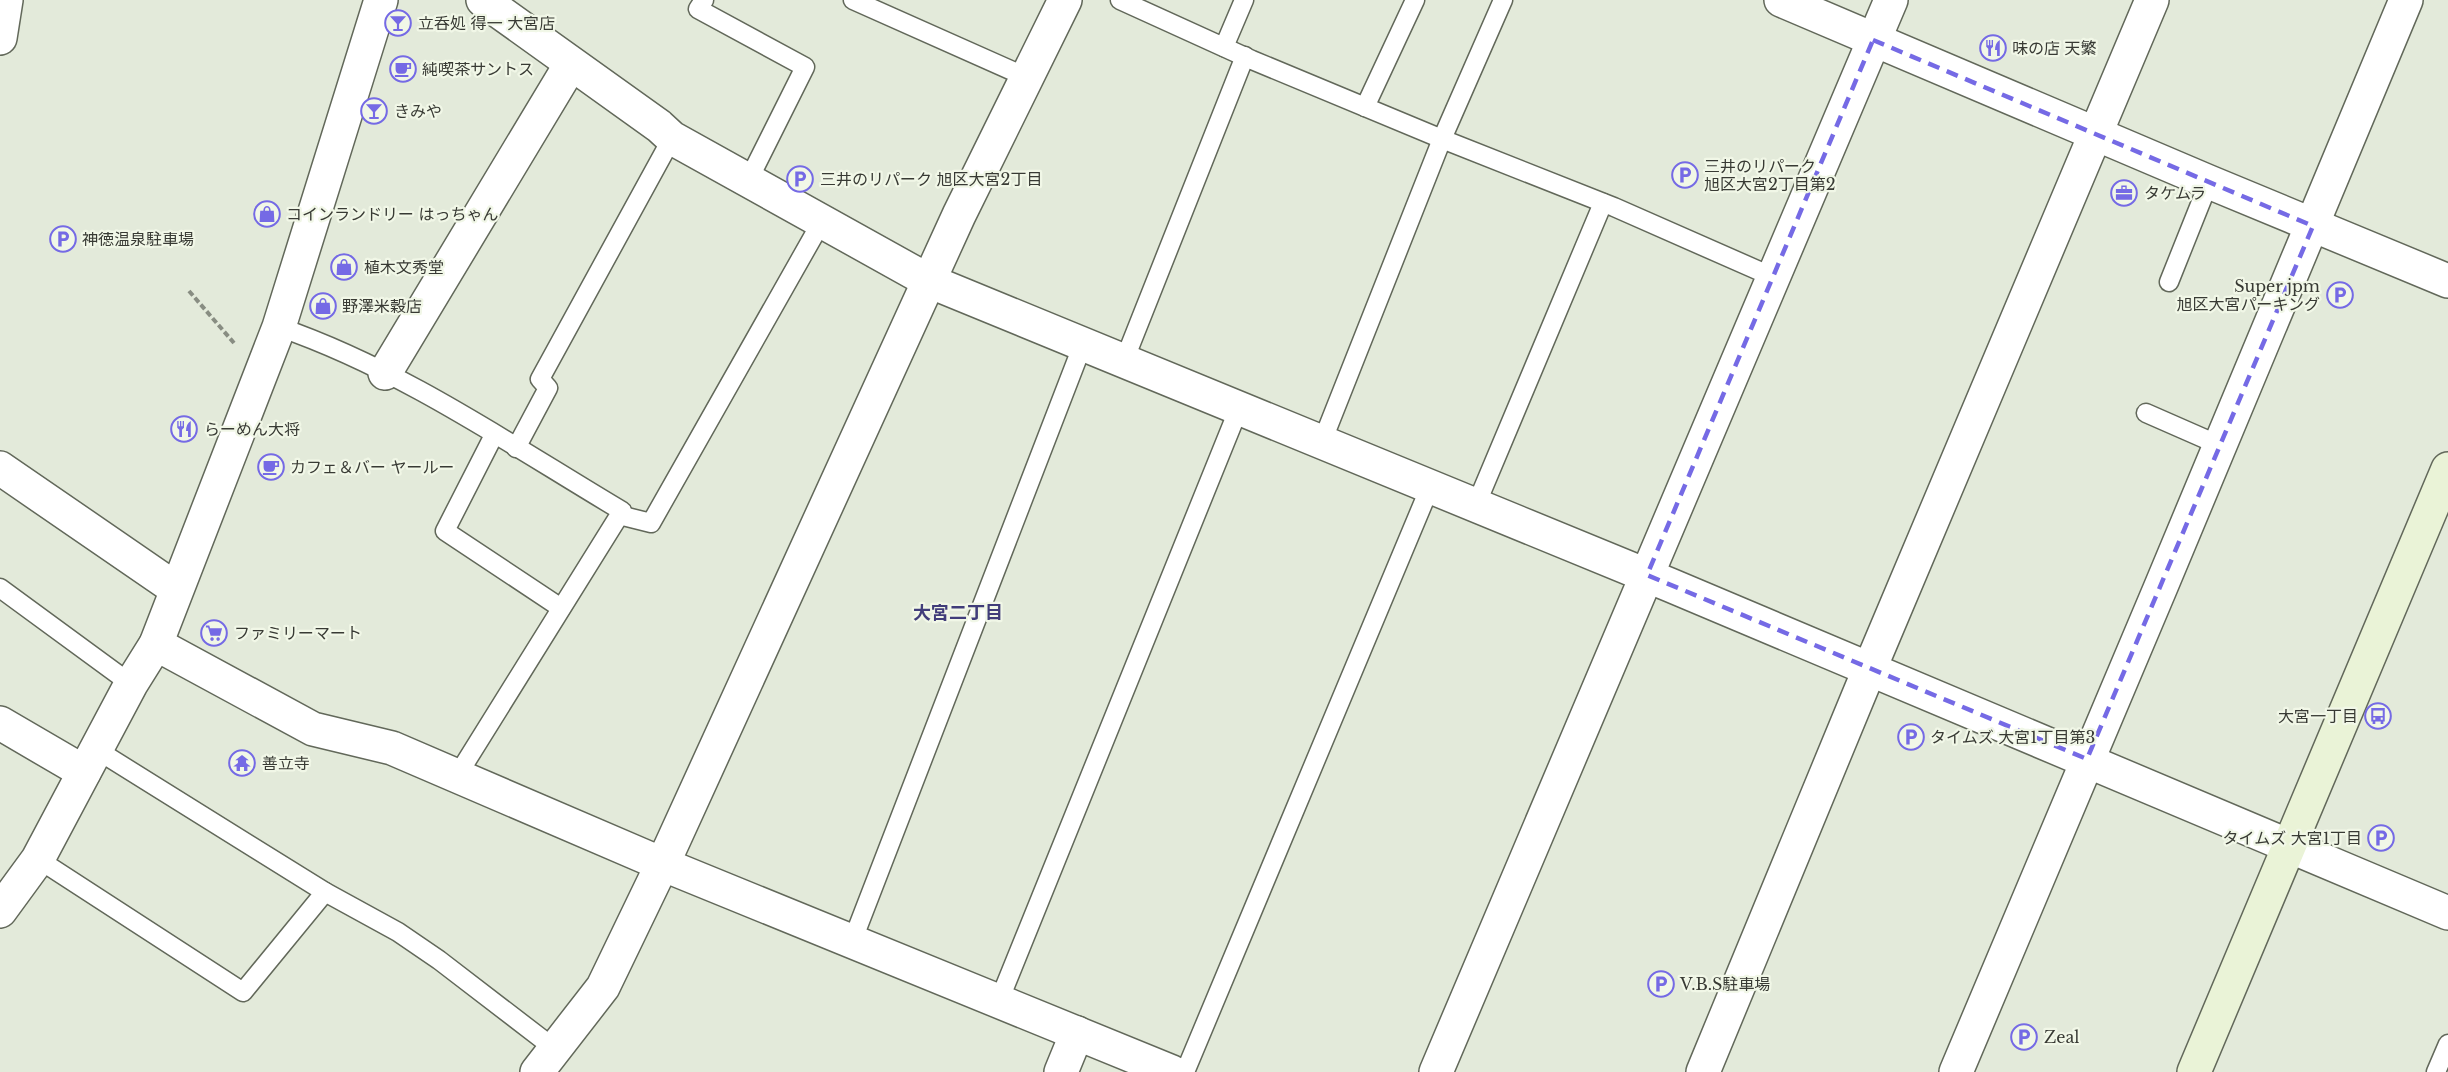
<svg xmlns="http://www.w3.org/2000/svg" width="2448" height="1072" viewBox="0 0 2448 1072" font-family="'Libre Baskerville','Noto Sans JP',serif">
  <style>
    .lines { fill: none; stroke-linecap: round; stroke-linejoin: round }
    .lane-casing { stroke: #62685a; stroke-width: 21 }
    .street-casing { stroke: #62685a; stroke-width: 36 }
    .secondary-casing { stroke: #62685a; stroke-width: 36 }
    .path { stroke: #888d82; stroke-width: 4; stroke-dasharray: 6 3; stroke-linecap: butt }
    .lane { stroke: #fff; stroke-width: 18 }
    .street { stroke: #fff; stroke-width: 33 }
    .secondary { stroke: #eaf3d7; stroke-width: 33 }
    .marked { fill: none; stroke: #756ae5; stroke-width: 4.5; stroke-dasharray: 12 8; stroke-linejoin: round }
    .labels { text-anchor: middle; stroke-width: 4.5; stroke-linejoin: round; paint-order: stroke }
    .poi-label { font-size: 16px; fill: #383a34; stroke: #f1f7e7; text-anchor: start }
    .neighbourhood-label { font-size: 18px; font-weight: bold; fill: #413d7a; stroke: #f1f7e7 }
  </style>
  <rect width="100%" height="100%" fill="#e3eada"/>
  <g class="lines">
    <g class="lane-casing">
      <g id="lane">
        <path d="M704 0 698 9 805 67 748 181"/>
        <path d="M853 0 1026 77"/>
        <path d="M1120 0 1252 60 1442 139 1614 207 1773 277"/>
        <path d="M1224 47 1244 0"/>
        <path d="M1365 107 1415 0"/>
        <path d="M2169 282 2209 182"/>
        <path d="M279 327C401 369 511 445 622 511L457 776"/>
        <path d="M1124 361 1245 56"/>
        <path d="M2146 413 2219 445"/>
        <path d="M494 435 445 531 561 608"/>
        <path d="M1322 442 1442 139 1503 0"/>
        <path d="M516 448 548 388 540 379 672 138"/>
        <path d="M1476 505 1603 203"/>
        <path d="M619 515 651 523 822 221"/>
        <path d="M0 588 131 684"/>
        <path d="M97 750 325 892 398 932 439 960 555 1049"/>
        <path d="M38 859 243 992 325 892"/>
        <path d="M852 942 1083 344"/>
        <path d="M999 1001 1239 408"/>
        <path d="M1185 1072 1430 487"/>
        <path d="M2436 1072 2448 1044"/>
      </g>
    </g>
    <g class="street-casing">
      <g id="street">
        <path d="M483 0 659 126 672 138 929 281 1670 585 2448 913"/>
        <path d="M1781 0 2209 182 2448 281"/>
        <path d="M0 38 6 0"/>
        <path d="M385 373 571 64"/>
        <path d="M0 468 176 589"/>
        <path d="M156 644 313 729 392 748 662 864 1172 1072"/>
        <path d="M0 723 84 772"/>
        <path d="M0 911 38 859 131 684 156 644 279 327 381 0"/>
        <path d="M537 1072 603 987 671 846 959 215 1065 0"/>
        <path d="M1061 1072 1077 1033"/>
        <path d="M1436 1072 1891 0"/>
        <path d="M1703 1072 1870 668 2152 0"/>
        <path d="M1956 1072C2106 715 2259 358 2406 0"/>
      </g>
    </g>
    <g class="secondary-casing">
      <path id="secondary" d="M2194 1072 2448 469"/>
    </g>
    <path class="path" d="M189 291 234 343"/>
    <use href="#lane" class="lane"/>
    <use href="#street" class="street"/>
    <use href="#secondary" class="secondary"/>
  </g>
  <path class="marked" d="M1873 40 2313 226 2087 759 1647 575Z"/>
  <defs>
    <g id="bar-ring" transform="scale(1.35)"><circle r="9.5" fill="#f1f7e7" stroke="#756ae5" stroke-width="1.5"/><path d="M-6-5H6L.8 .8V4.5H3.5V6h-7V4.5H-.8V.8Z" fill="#756ae5"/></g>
    <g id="restaurant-ring" transform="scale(1.35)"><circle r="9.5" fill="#f1f7e7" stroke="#756ae5" stroke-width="1.5"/><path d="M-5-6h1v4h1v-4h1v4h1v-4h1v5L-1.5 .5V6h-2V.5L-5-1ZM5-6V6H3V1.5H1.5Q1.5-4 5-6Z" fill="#756ae5"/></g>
    <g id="cafe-ring" transform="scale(1.35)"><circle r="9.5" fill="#f1f7e7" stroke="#756ae5" stroke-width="1.5"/><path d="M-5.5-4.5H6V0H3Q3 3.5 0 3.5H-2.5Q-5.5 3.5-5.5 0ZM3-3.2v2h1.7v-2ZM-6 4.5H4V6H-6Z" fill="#756ae5"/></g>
    <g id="parking-ring" transform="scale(1.35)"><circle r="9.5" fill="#f1f7e7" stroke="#756ae5" stroke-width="1.5"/><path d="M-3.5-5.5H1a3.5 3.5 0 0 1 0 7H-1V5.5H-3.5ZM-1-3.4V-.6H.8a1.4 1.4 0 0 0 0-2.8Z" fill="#756ae5"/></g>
    <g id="office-ring" transform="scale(1.35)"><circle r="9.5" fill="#f1f7e7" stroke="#756ae5" stroke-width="1.5"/><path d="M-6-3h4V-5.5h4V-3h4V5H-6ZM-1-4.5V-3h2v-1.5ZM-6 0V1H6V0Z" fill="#756ae5"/></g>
    <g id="shop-ring" transform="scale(1.35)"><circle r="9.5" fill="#f1f7e7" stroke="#756ae5" stroke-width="1.5"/><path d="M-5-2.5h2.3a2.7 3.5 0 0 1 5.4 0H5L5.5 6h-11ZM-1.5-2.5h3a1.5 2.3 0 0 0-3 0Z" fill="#756ae5"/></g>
    <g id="supermarket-ring" transform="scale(1.35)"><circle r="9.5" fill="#f1f7e7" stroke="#756ae5" stroke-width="1.5"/><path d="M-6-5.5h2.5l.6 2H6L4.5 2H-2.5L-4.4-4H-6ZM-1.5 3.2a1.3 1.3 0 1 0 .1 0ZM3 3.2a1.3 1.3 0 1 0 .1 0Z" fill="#756ae5"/></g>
    <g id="bus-ring" transform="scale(1.35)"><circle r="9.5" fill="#f1f7e7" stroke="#756ae5" stroke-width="1.5"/><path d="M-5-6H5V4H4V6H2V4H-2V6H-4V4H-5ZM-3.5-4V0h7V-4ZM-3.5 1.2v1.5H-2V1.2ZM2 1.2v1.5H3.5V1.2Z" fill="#756ae5"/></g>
    <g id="temple-ring" transform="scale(1.35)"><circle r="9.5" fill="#f1f7e7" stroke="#756ae5" stroke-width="1.5"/><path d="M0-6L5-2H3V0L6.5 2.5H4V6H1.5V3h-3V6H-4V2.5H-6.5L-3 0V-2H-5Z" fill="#756ae5"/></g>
  </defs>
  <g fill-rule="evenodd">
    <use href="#bar-ring" x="398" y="23"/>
    <use href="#restaurant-ring" x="1993" y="48"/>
    <use href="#cafe-ring" x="403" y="69"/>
    <use href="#bar-ring" x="374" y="111"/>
    <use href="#parking-ring" x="1685" y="175"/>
    <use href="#parking-ring" x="800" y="179"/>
    <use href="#office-ring" x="2124" y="193"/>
    <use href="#shop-ring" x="267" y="214"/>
    <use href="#parking-ring" x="63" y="239"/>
    <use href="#shop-ring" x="344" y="267"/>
    <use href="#parking-ring" x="2340" y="295"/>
    <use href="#shop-ring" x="323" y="306"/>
    <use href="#restaurant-ring" x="184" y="429"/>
    <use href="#cafe-ring" x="271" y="467"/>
    <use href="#supermarket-ring" x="214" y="633"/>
    <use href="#bus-ring" x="2378" y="716"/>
    <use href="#parking-ring" x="1911" y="737"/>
    <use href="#temple-ring" x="242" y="763"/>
    <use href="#parking-ring" x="2381" y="838"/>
    <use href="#parking-ring" x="1661" y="984"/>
    <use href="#parking-ring" x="2024" y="1037"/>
  </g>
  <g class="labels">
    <g class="poi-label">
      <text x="418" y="29">立呑処 得一 大宮店</text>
      <text x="2012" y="54">味の店 天繁</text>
      <text x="422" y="75">純喫茶サントス</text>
      <text x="394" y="117">きみや</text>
      <text x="1704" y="172">三井のリパーク<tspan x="1704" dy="18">旭区大宮2丁目第2</tspan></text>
      <text x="820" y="185">三井のリパーク 旭区大宮2丁目</text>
      <text x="2144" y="199">タケムラ</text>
      <text x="286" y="220">コインランドリー はっちゃん</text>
      <text x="82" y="245">神徳温泉駐車場</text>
      <text x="364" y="273">植木文秀堂</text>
      <text x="2320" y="292" text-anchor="end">Super jpm<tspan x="2320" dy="18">旭区大宮パーキング</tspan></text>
      <text x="342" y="312">野澤米穀店</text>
      <text x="204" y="435">らーめん大将</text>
      <text x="290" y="473">カフェ＆バー ヤールー</text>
      <text x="234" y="639">ファミリーマート</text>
      <text x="2358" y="722" text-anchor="end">大宮一丁目</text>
      <text x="1930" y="743">タイムズ 大宮1丁目第3</text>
      <text x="262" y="769">善立寺</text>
      <text x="2362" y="844" text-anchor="end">タイムズ 大宮1丁目</text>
      <text x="1680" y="990">V.B.S駐車場</text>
      <text x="2044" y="1043">Zeal</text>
    </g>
    <g class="neighbourhood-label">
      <text x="958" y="619">大宮二丁目</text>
    </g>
  </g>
</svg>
